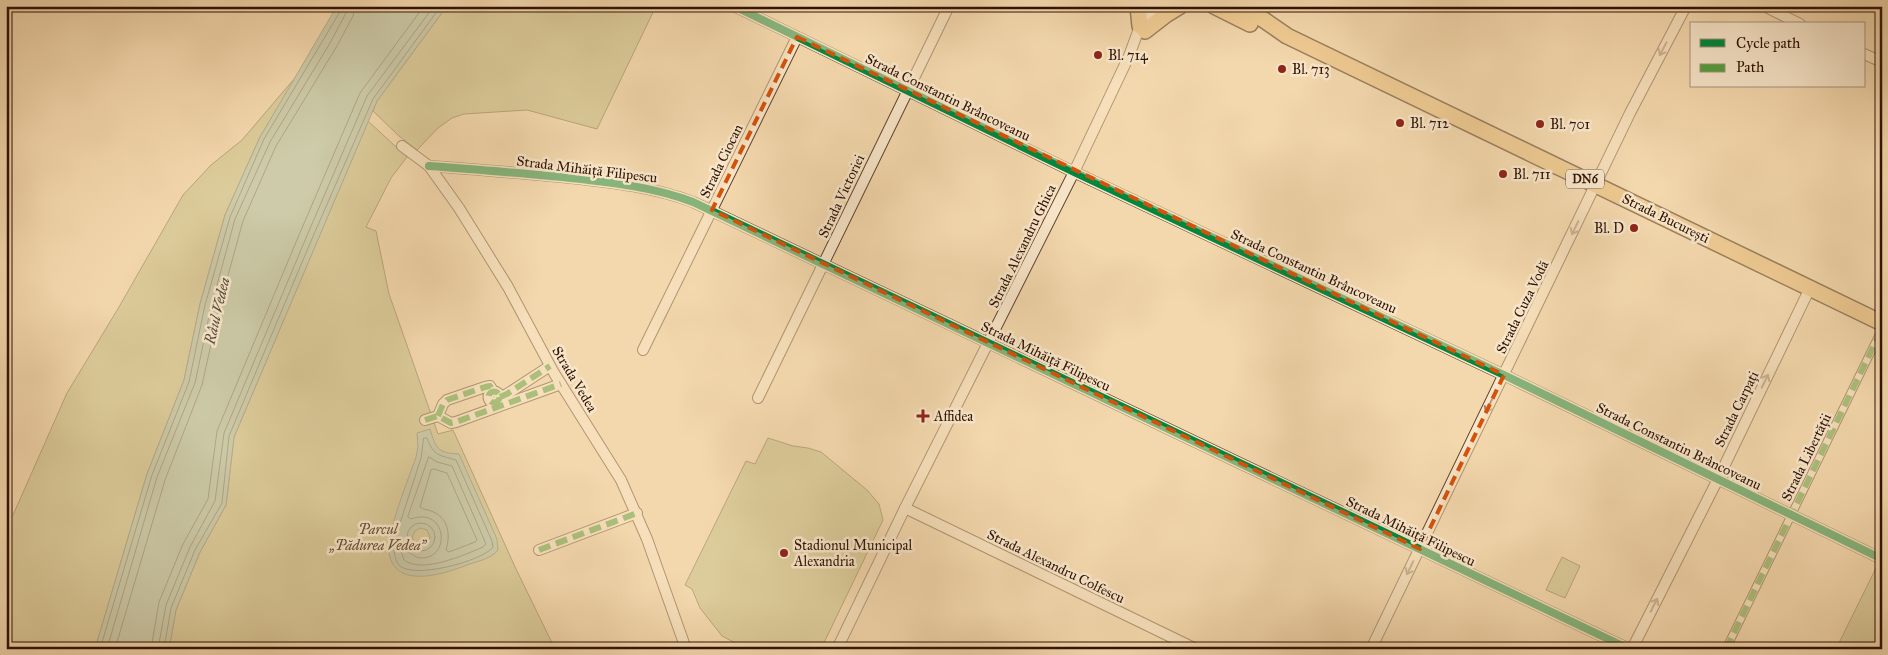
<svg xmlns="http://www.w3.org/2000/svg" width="1888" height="655" viewBox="0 0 1888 655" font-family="'IM FELL Great Primer',serif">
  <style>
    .green { fill: #c2bc85; stroke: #786644 }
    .water { fill: #9dbba4; stroke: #717763; fill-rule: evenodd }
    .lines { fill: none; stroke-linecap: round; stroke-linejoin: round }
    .shore { stroke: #666653; stroke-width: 1 }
    .pedestrian-casing { stroke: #60432d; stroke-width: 9 }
    .minor-casing { stroke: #60432d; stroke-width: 12 }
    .primary-casing { stroke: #2e1102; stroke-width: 18 }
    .pedestrian { stroke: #f8e6ca; stroke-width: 7 }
    .minor { stroke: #f8e6ca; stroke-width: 10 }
    .primary { stroke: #eabc76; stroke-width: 15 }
    .quiet { stroke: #52a03d; stroke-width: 6; stroke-dasharray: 12 6; stroke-linecap: butt }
    .cycleway-casing { stroke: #f8e6ca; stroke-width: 11 }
    .cycleway { stroke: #00873e; stroke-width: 8 }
    .oneway { stroke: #9d8670 }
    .marked { fill: none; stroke: #d5520b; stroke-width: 4; stroke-dasharray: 10 6; stroke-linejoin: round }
    .poi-dot { fill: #8f2418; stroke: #f8e6ca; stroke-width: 2 }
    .labels { text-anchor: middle; stroke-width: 5; stroke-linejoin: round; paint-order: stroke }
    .shield { fill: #f8e6ca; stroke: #6b513e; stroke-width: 1 }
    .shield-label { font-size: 12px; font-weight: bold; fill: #2e1102 }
    .poi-label { font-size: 14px; fill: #2e1102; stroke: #f8e6ca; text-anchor: start }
    .street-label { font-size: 14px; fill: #2e1102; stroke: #f8e6ca }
    .park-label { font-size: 14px; font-style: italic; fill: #624d30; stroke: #f8e6ca }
    .water-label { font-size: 15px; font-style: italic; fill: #554c3b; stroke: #f8e6ca }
  </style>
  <rect width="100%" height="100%" fill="#f4d8ad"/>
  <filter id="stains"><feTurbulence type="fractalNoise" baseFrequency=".004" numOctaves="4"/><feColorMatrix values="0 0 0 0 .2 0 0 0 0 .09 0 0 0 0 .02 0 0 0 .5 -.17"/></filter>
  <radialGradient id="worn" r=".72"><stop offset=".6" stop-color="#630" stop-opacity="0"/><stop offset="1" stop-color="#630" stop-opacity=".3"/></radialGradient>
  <g class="green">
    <path d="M447 6H656L597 129 527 110 464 114 452 118 438 128 417 150 399 136 373 111 377 101Z"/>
    <path d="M300 72 260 137 225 215 200 304 184 380 147 474 95 649H6V531L67 393 119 307 183 195 211 165 242 140Z"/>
    <path d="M368 121 407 157 391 178 366 227 376 231 389 294 438 434 453 430 516 569 555 649H169L176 610 200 552 226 505 234 437Z"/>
    <path d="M768 438 793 446 808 448 821 452 867 490 879 504 883 520 821 649H760L739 645 722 636 700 608 692 589 685 585 746 461 755 464Z"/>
    <path d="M1562 557 1580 566 1565 598 1546 590Z"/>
    <path d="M1876 568 1882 571V649H1836Z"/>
  </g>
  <g class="water">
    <path d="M337 6H447L377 101 234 437 226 505 200 552 176 610 169 649H95L147 474 184 380 200 304 225 215 260 137Z"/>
    <path d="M430 429C436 449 438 453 459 454L497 539 498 550C491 559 478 561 467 565 444 574 395 590 389 553 386 533 409 478 416 457L418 447 417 433ZM420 528 427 530 430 537 428 543 422 546 415 544 412 537 415 531Z"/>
  </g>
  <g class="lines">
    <g class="shore">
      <path d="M424 438H427C434 457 440 455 456 460L492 541 493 547C483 561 412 580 399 565 394 559 394 550 394 542L421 458Z"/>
      <path d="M429 457 437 462 452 466 486 544 483 547C464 555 422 574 404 560L401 551 402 549C409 550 413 558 422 558 452 557 446 506 411 519L408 517Z"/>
      <path d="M434 469 447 473 477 540 475 542 449 552 446 550C451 534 448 517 431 511 427 509 423 510 420 507L431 470Z"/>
      <circle cx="421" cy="537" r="14"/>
      <path d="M100 649 152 475 189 382 205 305 230 217 264 139 341 10V6"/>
      <path d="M107 649 157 477 195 383 211 307 235 219 270 142 330 43 346 13 348 6"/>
      <path d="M115 649 165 480 202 385 219 308 243 221 276 146 337 46 353 16 355 6"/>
      <path d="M151 649 159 602 183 544 208 499 217 431 299 235 360 93 424 6"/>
      <path d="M158 649 166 605 190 547 215 501 224 433 306 238 367 96 434 6"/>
      <path d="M164 649 171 608 195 550 222 503 229 436 311 241 373 99 441 6"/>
    </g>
    <g class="pedestrian-casing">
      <path id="pedestrian" d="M1726 649 1882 329"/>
    </g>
    <g class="minor-casing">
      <g id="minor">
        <path d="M734 6 1074 172 1504 375 1882 559"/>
        <path d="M1764 6 1800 24"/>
        <path d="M1151 22 1162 6"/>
        <path d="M1864 54 1882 62"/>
        <path d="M402 146 429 166 459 208 508 287 554 373 621 480 647 539 686 649"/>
        <path d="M429 166C473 169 518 173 562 177 607 182 651 186 693 202L1629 649"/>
        <path d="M643 350 797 37"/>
        <circle cx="494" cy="397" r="5.5"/>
        <path d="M500 397 507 394 550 366"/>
        <path d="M758 398 949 6"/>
        <path d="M438 416 443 404 447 400 485 387 490 386 493 391"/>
        <path d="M425 420 438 416 451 423 456 422 561 384"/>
        <path d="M905 508 1196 649"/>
        <path d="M539 550 637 513"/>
        <path d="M837 649 905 508 1074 172 1129 56 1140 26 1150 6"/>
        <path d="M1371 649 1630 113 1686 6"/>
        <path d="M1632 649 1718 479 1810 288"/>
      </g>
    </g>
    <g class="primary-casing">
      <g id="primary">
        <path d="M1138 6 1140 26"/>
        <path d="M1214 6 1250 24"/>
        <path d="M1238 6 1264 20 1287 36 1882 323"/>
        <path d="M1145 31 1167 14 1180 6"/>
      </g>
    </g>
    <use href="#pedestrian" class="pedestrian"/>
    <use href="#minor" class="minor"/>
    <use href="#primary" class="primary"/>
    <g class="quiet">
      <circle cx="494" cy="397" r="5.5"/>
      <path d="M500 397 507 394 550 366"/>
      <path d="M438 416 443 404 447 400 485 387 490 386 493 391"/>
      <path d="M425 420 438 416 451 423 456 422 561 384"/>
      <path d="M539 550 637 513"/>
      <path d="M1726 649 1882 329"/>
    </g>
    <g class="cycleway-casing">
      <g id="cycleway">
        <path d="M734 6 1074 172 1504 375 1882 559"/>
        <path d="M429 166C473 169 518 173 562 177 607 182 651 186 693 202L1629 649"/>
      </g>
    </g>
    <use href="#cycleway" class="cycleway"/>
  </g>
  <defs><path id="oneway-shaft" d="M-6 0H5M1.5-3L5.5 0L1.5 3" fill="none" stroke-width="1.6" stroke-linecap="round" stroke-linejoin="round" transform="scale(1.25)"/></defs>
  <g class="oneway">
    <use href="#oneway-shaft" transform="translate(1663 49) rotate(118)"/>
    <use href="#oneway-shaft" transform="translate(1575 228) rotate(116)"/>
    <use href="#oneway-shaft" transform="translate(1765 381) rotate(-64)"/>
    <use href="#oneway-shaft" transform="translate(1489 406) rotate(116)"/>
    <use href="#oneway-shaft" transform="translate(1410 568) rotate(116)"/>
    <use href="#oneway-shaft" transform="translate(1654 605) rotate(-63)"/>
  </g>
  <path d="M0 0H1888V655H0ZM797 37 1504 375 1420 549 712 210Z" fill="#f4d8ad" fill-opacity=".55" fill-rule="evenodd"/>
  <path class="marked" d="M797 37 1504 375 1420 549 712 210Z"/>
  <g class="poi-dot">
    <circle cx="1098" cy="55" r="5"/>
    <circle cx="1282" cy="69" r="5"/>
    <circle cx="1400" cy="123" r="5"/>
    <circle cx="1540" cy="124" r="5"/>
    <circle cx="1503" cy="174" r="5"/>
    <circle cx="1634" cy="228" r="5"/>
    <path d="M920.5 408.5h5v5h5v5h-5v5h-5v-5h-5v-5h5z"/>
    <circle cx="784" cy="553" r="5"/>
  </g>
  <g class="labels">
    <rect class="shield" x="1566" y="169.5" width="38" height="19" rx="4"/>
    <g class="shield-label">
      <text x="1585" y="183">DN6</text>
    </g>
    <g class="poi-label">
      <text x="1108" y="60">Bl. 714</text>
      <text x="1292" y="74">Bl. 713</text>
      <text x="1410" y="128">Bl. 712</text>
      <text x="1550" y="129">Bl. 701</text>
      <text x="1513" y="179">Bl. 711</text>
      <text x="1624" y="233" text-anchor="end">Bl. D</text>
      <text x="934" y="421">Affidea</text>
      <text x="794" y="550">Stadionul Municipal<tspan x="794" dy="16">Alexandria</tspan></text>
    </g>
    <g class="street-label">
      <text transform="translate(948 97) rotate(26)" y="5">Strada Constantin Brâncoveanu</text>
      <text transform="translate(721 161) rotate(-64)" y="5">Strada Ciocan</text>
      <text transform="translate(587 169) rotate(7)" y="5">Strada Mihăiță Filipescu</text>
      <text transform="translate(841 196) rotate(-65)" y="5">Strada Victoriei</text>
      <text transform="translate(1666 218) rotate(26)" y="5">Strada București</text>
      <text transform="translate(1022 246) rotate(-64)" y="5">Strada Alexandru Ghica</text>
      <text transform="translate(1314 271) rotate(25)" y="5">Strada Constantin Brâncoveanu</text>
      <text transform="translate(1522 307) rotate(-64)" y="5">Strada Cuza Vodă</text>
      <text transform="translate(1046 356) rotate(26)" y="5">Strada Mihăiță Filipescu</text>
      <text transform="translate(575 379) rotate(59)" y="5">Strada Vedea</text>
      <text transform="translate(1736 409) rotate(-64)" y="5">Strada Carpați</text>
      <text transform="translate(1679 446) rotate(26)" y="5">Strada Constantin Brâncoveanu</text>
      <text transform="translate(1806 457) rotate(-64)" y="5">Strada Libertății</text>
      <text transform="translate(1411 531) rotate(26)" y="5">Strada Mihăiță Filipescu</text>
      <text transform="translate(1056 566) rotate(26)" y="5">Strada Alexandru Colfescu</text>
    </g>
    <g class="park-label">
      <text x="378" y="534">Parcul<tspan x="378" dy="16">„Pădurea Vedea”</tspan></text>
    </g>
    <g class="water-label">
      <text transform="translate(217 311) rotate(-77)" y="5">Râul Vedea</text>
    </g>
  </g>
  <rect width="1888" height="655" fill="none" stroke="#f4d8ad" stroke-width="25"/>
  <rect x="8" y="8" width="1873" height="640" fill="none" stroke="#2e1102" stroke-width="2.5"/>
  <rect x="12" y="12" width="1863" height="630" fill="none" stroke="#2e1102"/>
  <rect x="1690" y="22" width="175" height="65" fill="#f8e6ca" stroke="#a7917a"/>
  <rect x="1700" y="39" width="25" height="8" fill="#00873e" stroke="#a7917a"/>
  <text x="1736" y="48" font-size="15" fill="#2e1102">Cycle path</text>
  <rect x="1700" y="64" width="25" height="8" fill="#52a03d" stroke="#a7917a"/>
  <text x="1736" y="72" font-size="15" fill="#2e1102">Path</text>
  <rect width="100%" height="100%" filter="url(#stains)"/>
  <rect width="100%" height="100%" fill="url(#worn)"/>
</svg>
